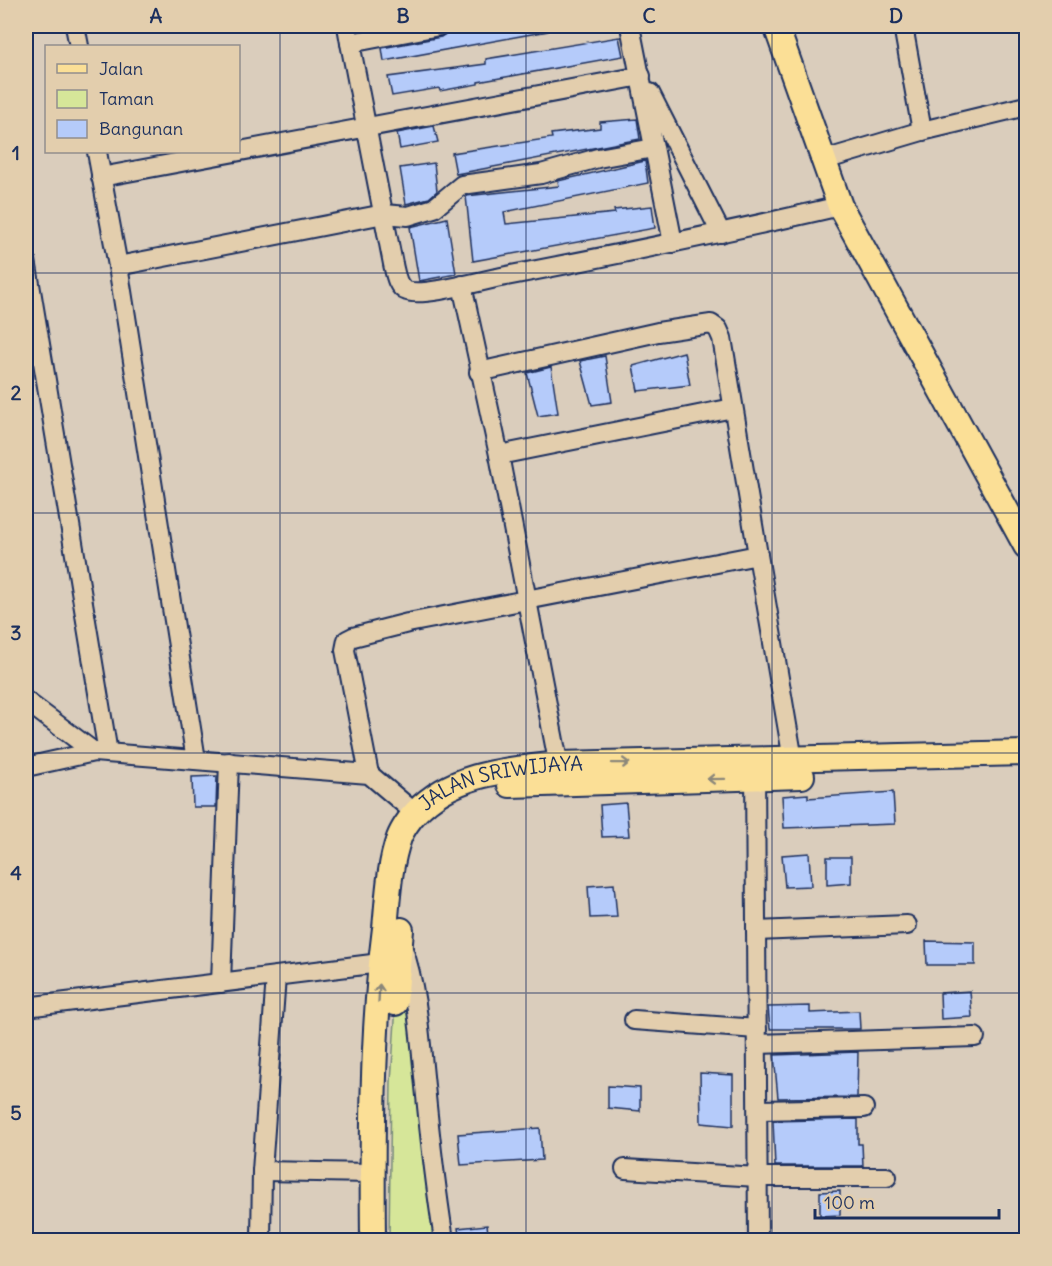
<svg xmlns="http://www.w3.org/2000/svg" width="1052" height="1266" viewBox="0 0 1052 1266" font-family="Delius,sans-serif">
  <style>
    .green { fill: #d6e699; stroke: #788a7c; stroke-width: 1.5 }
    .building { fill: #b5cbfa; stroke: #1b2f5e; stroke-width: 1.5 }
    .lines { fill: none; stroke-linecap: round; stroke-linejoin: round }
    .minor-casing { stroke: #1b2f5e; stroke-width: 22 }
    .major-casing { stroke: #1b2f5e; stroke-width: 28 }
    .minor { stroke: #e3cead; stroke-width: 18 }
    .major { stroke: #fbdf96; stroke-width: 24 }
    .oneway { stroke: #8b877a }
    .grid { fill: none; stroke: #1b2f5e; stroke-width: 1.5; stroke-opacity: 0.55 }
    .labels { text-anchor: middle; stroke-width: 4.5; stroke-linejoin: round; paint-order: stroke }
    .street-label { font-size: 20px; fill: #1b2f5e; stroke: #e3cead }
    .neatline { fill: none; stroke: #1b2f5e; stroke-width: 2 }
    .grid-label { font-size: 20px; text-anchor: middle; font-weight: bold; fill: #1b2f5e }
  </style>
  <rect width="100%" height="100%" fill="#dacdbc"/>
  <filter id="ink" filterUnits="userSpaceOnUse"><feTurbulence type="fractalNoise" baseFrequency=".0167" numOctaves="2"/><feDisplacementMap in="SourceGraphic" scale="12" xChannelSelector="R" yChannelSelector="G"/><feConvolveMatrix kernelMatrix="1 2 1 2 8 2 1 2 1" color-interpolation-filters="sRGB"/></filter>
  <g filter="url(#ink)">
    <path class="green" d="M400 944 443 1240H389L391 1082Z"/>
    <g class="building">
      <path d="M488 26H548V31L384 61 382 48 441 37 449 31Z"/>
      <path d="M619 37 623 56 478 82V84L440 91 439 88 392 96 388 77 486 64V59Z"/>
      <path d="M637 119 640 139 456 174 452 153 552 138 551 134 600 128V122Z"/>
      <path d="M434 126 438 142 400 149 397 133Z"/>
      <path d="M645 161 648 183 504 212 506 224 615 213 614 210 652 206 655 228 473 261 466 196 559 186 558 181Z"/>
      <path d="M434 163 437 191 429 198 406 204 400 168Z"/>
      <path d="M447 218 456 274 419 281 410 227Z"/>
      <path d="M684 352 690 385 638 391 633 366Z"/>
      <path d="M605 356 612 402 592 405 580 361Z"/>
      <path d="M551 367 558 413 538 416 527 373Z"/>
      <path d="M217 776 216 807H193L192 777Z"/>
      <path d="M893 792 895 824 784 828 782 796 808 794V798Z"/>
      <path d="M626 803 629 836 602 837 600 805Z"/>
      <path d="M809 853 811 886 785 887 782 855Z"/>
      <path d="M827 857H851V883L827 885Z"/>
      <path d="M614 884 617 917 590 918 588 886Z"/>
      <path d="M926 941 975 942V965H927Z"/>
      <path d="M970 991 972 1017 941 1019 940 993Z"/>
      <path d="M810 1006V1013L859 1011 860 1029H770L768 1007Z"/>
      <path d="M858 1052 857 1097 778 1098 774 1055Z"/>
      <path d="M700 1073 733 1075V1126L701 1123Z"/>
      <path d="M608 1086 640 1088V1111L608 1108Z"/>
      <path d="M858 1119V1144H862L863 1166H775L773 1121Z"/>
      <path d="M540 1128 542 1160 461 1165 458 1134Z"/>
      <path d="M840 1191V1215L820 1216V1192Z"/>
      <path d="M487 1225 489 1240H460L458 1228Z"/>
    </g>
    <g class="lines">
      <g class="minor-casing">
        <g id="minor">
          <path d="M75 26 79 46"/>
          <path d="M347 26 350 43"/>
          <path d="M439 26 350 43 393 264C395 273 397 288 407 291 424 297 480 281 501 277 615 255 728 232 840 206"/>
          <path d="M630 26 673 243"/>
          <path d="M903 26 922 131"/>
          <path d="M650 93 721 233"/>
          <path d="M97 152 118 266 196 760"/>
          <path d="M824 160 922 131 1026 106"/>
          <path d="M101 177 641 76"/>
          <path d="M26 260 108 753"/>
          <path d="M118 266 384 214 408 216 434 208 462 185 541 174 598 158 654 148"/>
          <path d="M462 285 499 455 561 777"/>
          <path d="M479 372 658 332 711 324 718 329 722 338 758 555"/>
          <path d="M499 455 733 408"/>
          <path d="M26 701 94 752"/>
          <path d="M755 766 758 1240"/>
          <path d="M26 767 94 752 369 774 415 813"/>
          <path d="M369 774 345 650 347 640 353 637 408 623 758 555 793 760"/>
          <path d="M756 931 907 925"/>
          <path d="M402 946C418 990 420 1040 425 1086 430 1138 436 1189 444 1240"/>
          <path d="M221 983 229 762"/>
          <path d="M26 1007 380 963"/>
          <path d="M634 1020 757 1029"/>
          <path d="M757 1044 975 1037"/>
          <path d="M758 1110 864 1108"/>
          <path d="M625 1169 758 1177H887"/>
          <path d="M262 1171 371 1173"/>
          <path d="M261 1240 262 1171 276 976"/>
        </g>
      </g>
      <g class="major-casing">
        <g id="major">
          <path d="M776 26 840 206 1026 546"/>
          <path d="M510 785 802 776"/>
          <path d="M395 1003 401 930"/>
          <path id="s1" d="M373 1240C372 1137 372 1031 385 928 388 898 389 866 399 838 402 830 410 818 416 812 454 772 508 770 559 764L1026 753"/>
        </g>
      </g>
      <use href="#minor" class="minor"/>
      <use href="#major" class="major"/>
    </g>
    <defs><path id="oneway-shaft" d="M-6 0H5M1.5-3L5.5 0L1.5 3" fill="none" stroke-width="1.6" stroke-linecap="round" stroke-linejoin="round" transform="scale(1.5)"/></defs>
    <g class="oneway">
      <use href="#oneway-shaft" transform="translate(621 763) rotate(-1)"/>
      <use href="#oneway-shaft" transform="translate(716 779) rotate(179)"/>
      <use href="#oneway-shaft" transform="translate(379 993) rotate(-87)"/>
    </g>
  </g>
  <path class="grid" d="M280 26V1240M526 26V1240M772 26V1240M26 273H1026M26 513H1026M26 753H1026M26 993H1026"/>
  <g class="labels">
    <g class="street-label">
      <text dy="7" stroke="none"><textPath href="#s1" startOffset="528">JALAN SRIWIJAYA</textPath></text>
    </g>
  </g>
  <rect width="1052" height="1266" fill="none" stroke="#e3cead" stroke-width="66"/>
  <rect x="45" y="45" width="195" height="108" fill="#e3cead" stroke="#938e8d" stroke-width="1.5"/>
  <rect x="57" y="64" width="30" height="9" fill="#fbdf96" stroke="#938e8d" stroke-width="1.5"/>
  <text x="99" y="75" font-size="18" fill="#1b2f5e">Jalan</text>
  <rect x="57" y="90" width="30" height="18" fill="#d6e699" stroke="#938e8d" stroke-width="1.5"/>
  <text x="99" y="105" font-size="18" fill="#1b2f5e">Taman</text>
  <rect x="57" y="120" width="30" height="18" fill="#b5cbfa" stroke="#938e8d" stroke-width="1.5"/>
  <text x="99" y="135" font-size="18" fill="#1b2f5e">Bangunan</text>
  <path d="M815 1209v9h184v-9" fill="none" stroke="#1b2f5e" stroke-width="3"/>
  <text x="824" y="1209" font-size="18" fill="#1b2f5e" stroke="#e3cead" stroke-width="4.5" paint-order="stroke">100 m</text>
  <rect x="33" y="33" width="986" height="1200" class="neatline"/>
  <g class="grid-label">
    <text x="156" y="23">A</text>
    <text x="403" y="23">B</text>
    <text x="649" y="23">C</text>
    <text x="896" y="23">D</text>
    <text x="16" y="160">1</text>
    <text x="16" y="400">2</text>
    <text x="16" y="640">3</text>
    <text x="16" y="880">4</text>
    <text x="16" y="1120">5</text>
  </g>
</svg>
